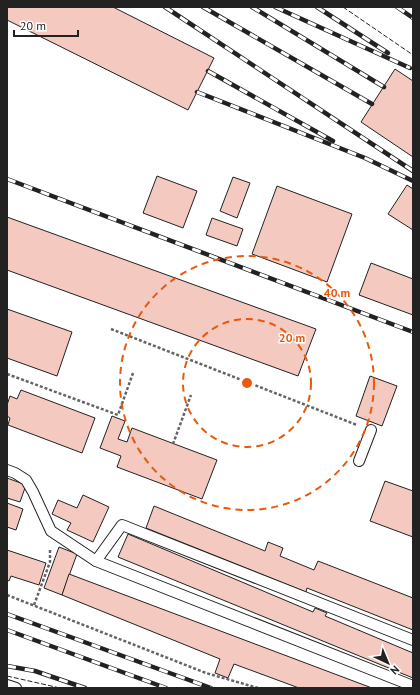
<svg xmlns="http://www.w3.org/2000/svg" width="420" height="695" viewBox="0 0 420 695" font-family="'PT Sans',sans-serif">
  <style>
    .building { fill: #f3c9c0; stroke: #222 }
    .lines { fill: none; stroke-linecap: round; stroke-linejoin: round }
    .service-casing { stroke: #222; stroke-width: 12 }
    .path { stroke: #646464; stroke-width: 2.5; stroke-dasharray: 3 2; stroke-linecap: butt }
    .service { stroke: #fff; stroke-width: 10 }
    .rail-casing { stroke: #222; stroke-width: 4.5 }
    .rail { stroke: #fff; stroke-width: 3; stroke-dasharray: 9; stroke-linecap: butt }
    .fence { stroke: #222; stroke-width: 1; stroke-dasharray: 5 2; stroke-linecap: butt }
    .ring { fill: none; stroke: #e8590c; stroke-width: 2; stroke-dasharray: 7 5 }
    .centre { fill: #e8590c; stroke: #fff; stroke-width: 2 }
    .ring-label { font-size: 12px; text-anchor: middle; font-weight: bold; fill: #e8590c; stroke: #fff; stroke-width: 3; stroke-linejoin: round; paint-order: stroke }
  </style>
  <rect width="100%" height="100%" fill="#fff"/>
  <g class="building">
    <path d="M7 7H113L214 58 188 110 7 20Z"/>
    <path d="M395 69 413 81V157L361 122Z"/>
    <path d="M157 176 197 191 183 228 143 213Z"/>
    <path d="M233 177 250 183 237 218 220 211Z"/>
    <path d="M407 185 413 189V230L388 214Z"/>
    <path d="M277 186 352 214 327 282 252 254Z"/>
    <path d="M7 217 316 329 298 376 7 270Z"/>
    <path d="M212 218 243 229 237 246 206 235Z"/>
    <path d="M371 263 413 279V315L359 295Z"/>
    <path d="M7 309 72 332 57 376 7 358Z"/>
    <path d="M370 376 397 386 382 426 356 416Z"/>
    <path d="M21 390 95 418 82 453 8 425 10 418 7 416V405L10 396 17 399Z"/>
    <path d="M112 416 125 421 118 439 127 442 132 428 217 460 202 499 117 467 121 456 100 448Z"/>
    <path d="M7 478 26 485 20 502 7 498Z"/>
    <path d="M385 481 413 491V537L370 521Z"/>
    <path d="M83 495 109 507 93 542 67 530 71 523 52 514 58 500 77 508Z"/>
    <path d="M7 503 23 509 16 530 7 527Z"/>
    <path d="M154 506 265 551 268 542 283 548 280 556 314 570 318 561 413 598V630L307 588 306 592 146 528Z"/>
    <path d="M128 534 313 612 315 608 327 613 325 616 413 653V678L118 557Z"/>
    <path d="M59 547 77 554 62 595 44 588Z"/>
    <path d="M7 550 46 563 39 585 11 576 9 581 7 580Z"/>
    <path d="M69 574 372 688H299L234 664 228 678 215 673 220 659 62 595Z"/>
  </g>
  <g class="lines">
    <g class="service-casing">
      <g id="service">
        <path d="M359 461 371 430"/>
        <path d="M7 470 15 473 26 480 33 492 51 531 96 561 413 686"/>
        <path d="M96 561 122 525 413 640"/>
        <path d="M7 685 16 688"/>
      </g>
    </g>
    <g class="path">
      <path d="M111 329 357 425"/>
      <path d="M7 374 118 415 133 373"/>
      <path d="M173 444 191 395"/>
      <path d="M7 595 206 673 258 688"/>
      <path d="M34 605 50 562V550"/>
    </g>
    <use href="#service" class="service"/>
    <g class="rail-casing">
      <g id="rail">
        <path d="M165 7 413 171"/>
        <path d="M203 7 372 104"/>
        <path d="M252 7 384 87"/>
        <path d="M275 7 410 68"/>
        <path d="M317 7 388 53"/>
        <path d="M397 7 413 18"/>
        <path d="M208 71 333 141"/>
        <path d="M197 92 365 158 413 181"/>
        <path d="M7 179 413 332"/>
        <path d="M7 614 211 688"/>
        <path d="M7 630 166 688"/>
        <path d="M7 666 35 671 85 688"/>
      </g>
    </g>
    <use href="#rail" class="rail"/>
    <g class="fence">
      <path d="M304 7H305"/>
      <path d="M343 7 413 55"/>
      <path d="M7 676 60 688"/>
    </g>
  </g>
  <g class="ring">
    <circle cx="247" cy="383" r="64"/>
    <circle cx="247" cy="383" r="127"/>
  </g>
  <circle cx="247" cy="383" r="6" class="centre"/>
  <g class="ring-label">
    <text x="337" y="297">40 m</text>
    <text x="292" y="342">20 m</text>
  </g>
  <rect width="420" height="695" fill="none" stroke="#222222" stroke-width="16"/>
  <g transform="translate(388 663) rotate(136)" stroke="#ffffff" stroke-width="3" paint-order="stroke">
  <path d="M0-3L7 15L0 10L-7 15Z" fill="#222222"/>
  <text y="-6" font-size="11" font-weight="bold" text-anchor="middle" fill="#222222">N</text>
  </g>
  <path d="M14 30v6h64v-6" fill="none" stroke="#222222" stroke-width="2"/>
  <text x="20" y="30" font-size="12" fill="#222222" stroke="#ffffff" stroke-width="3" paint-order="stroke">20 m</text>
</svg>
